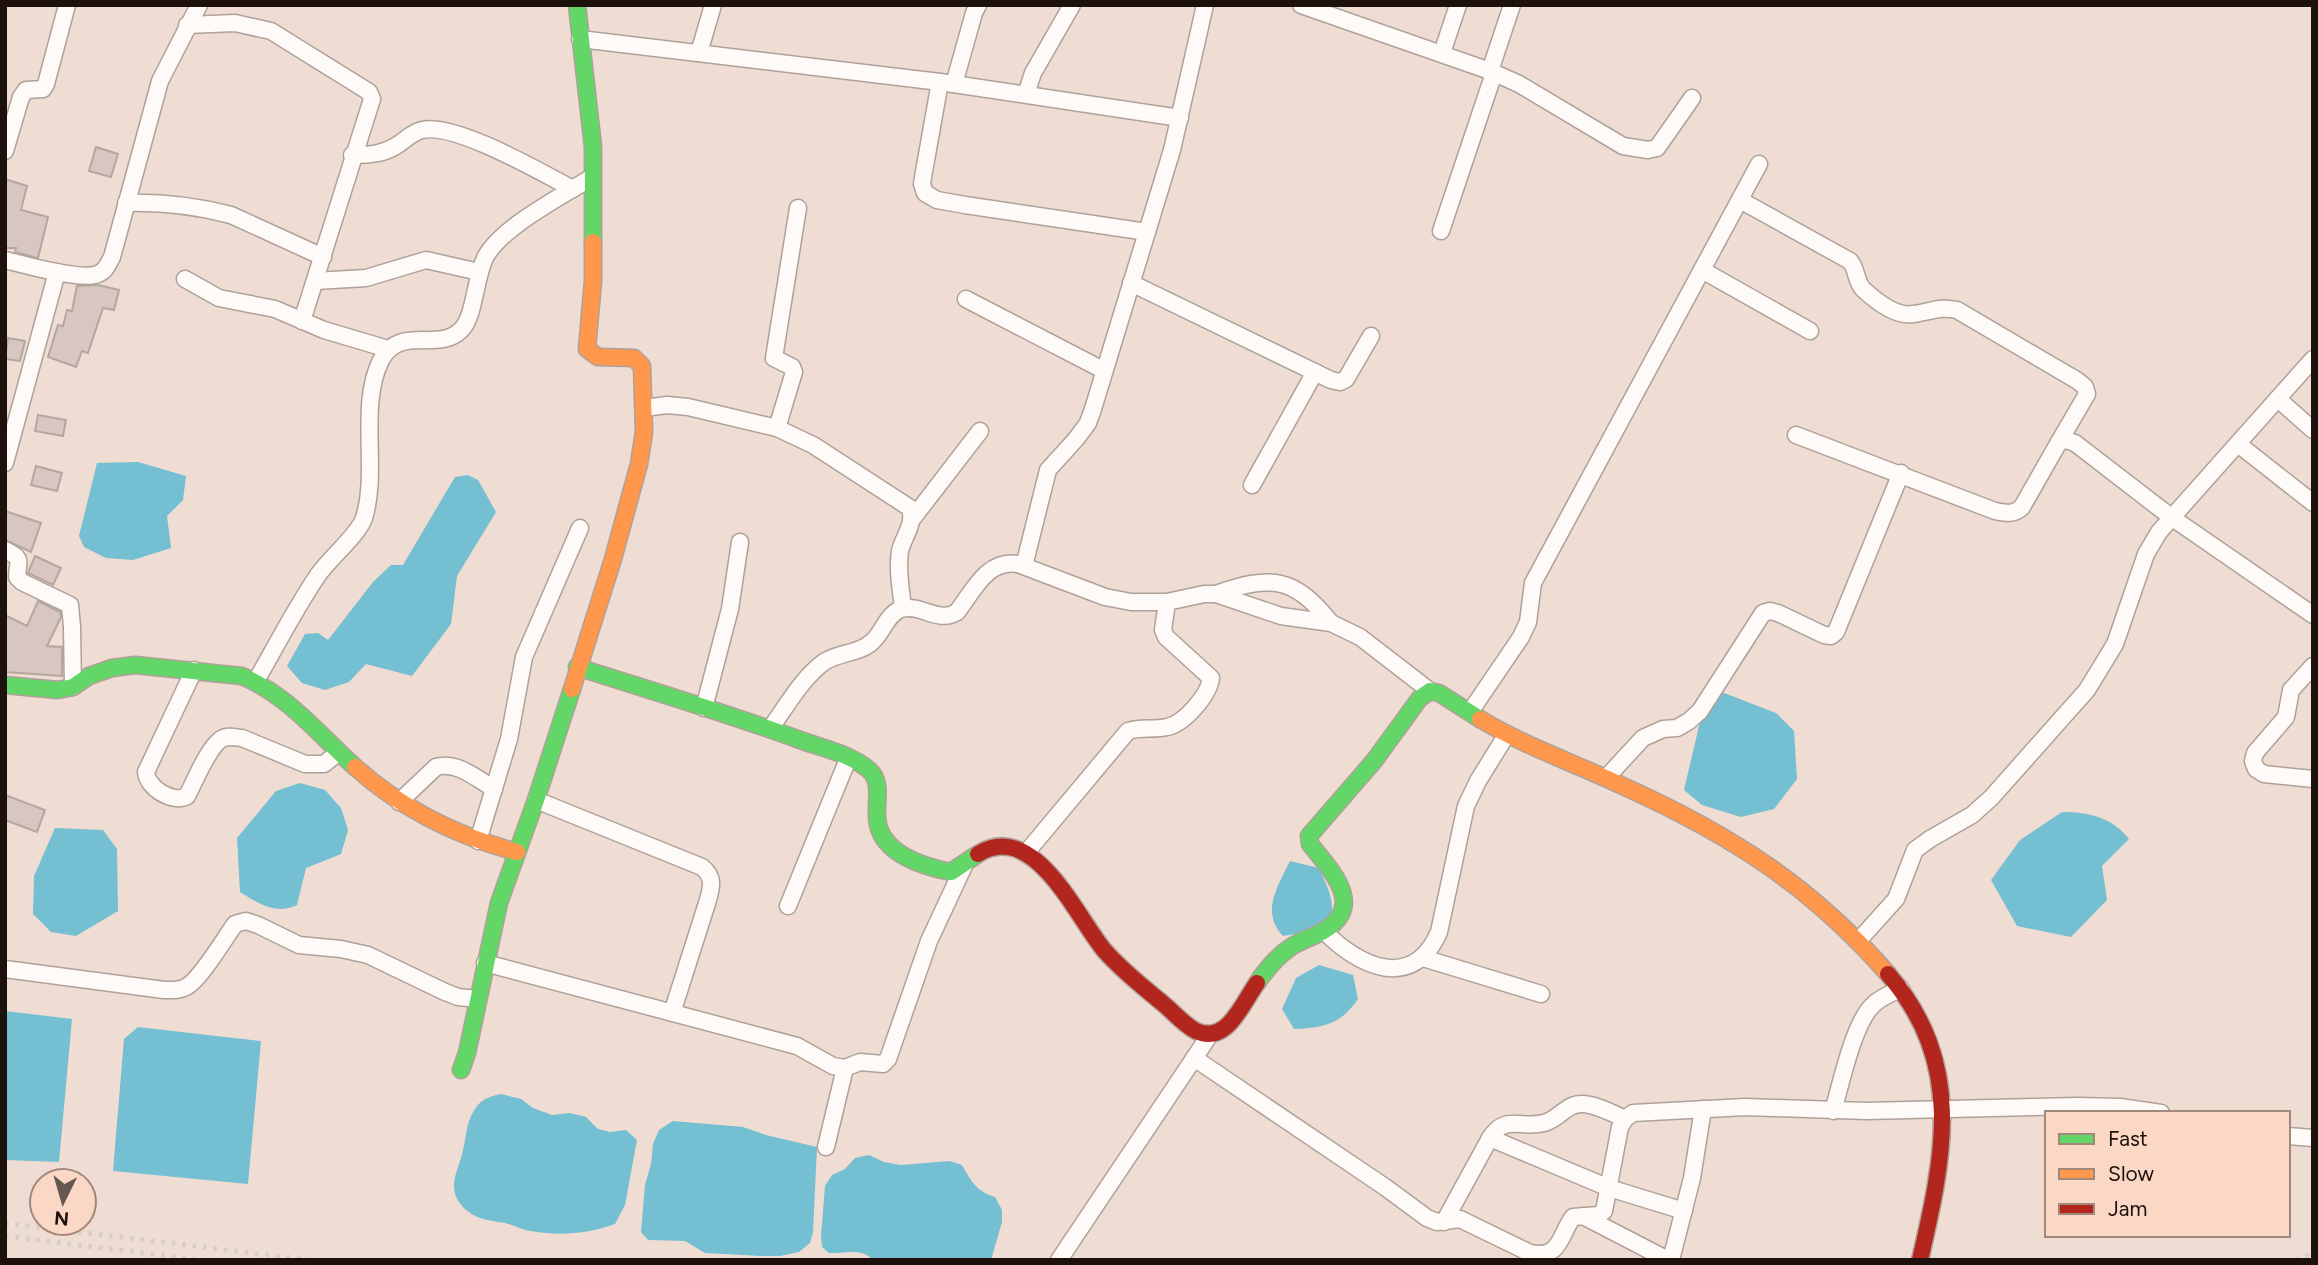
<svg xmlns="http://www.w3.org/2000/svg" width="2318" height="1265" viewBox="0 0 2318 1265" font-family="Figtree,sans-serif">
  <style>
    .water { fill: #74bfd1 }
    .building { fill: #d7c6c1; stroke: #b5a6a0; stroke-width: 2 }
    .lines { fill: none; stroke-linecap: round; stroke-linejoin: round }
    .street-casing { stroke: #afa199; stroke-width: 19 }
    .fast-casing { stroke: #afa199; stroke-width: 19 }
    .slow-casing { stroke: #afa199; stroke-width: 19 }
    .jam-casing { stroke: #afa199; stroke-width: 19 }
    .street { stroke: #fdfaf8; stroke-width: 16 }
    .fast { stroke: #63d668; stroke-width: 16 }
    .slow { stroke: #ff974d; stroke-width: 16 }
    .jam { stroke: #b3261e; stroke-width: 16 }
    .rail { stroke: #d5cfcc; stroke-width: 5; stroke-dasharray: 3.5 7; stroke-linecap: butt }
  </style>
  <rect width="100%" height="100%" fill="#efdcd2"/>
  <g class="water">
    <path d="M138 462 186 476 183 500 167 516 171 548 133 560 106 558 84 547 79 536 97 463Z"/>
    <path d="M468 475 478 480 496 512 457 576 451 624 412 676 366 664 349 682 325 690 302 683 287 666 305 634 318 633 328 640 373 582 391 565H403L455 477Z"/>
    <path d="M1719 691 1776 713 1794 731 1797 779 1774 809 1741 817 1702 805 1684 790 1703 709Z"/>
    <path d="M300 783 325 790 341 808 348 830 341 854 306 868 297 905C276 915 259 904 240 892L237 838 276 791Z"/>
    <path d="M2062 812C2088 812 2112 817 2129 839L2102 866 2107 900 2071 937 2017 926 1991 880 2020 840Z"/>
    <path d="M55 828 103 830 117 849 118 911 76 936 51 932 33 914 34 876Z"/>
    <path d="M1290 861 1319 868C1328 888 1340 909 1325 929L1283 936C1260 912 1278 886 1290 861Z"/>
    <path d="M1319 965 1353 975 1358 999C1341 1024 1324 1028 1294 1029L1282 1009 1296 978Z"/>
    <path d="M5 1011 72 1019 59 1162 5 1160Z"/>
    <path d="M138 1027 261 1041 248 1184 113 1171 124 1039Z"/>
    <path d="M501 1094 521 1099 533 1108 552 1115 570 1113 586 1117 598 1129 610 1132 626 1130 637 1140 625 1205 615 1224C588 1234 560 1236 531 1231 522 1230 514 1225 505 1223 487 1220 471 1219 459 1202 447 1185 460 1167 463 1150 467 1134 466 1119 478 1105 484 1098 492 1096 501 1094Z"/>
    <path d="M673 1121 743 1127 766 1135 817 1147 813 1232 810 1243 799 1252 780 1256H761L705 1253 685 1241 648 1240 641 1232 645 1185 651 1164 653 1144 659 1130Z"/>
    <path d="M869 1155 884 1162 901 1165 950 1161 962 1165C971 1181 977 1192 995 1197L1002 1210V1222L991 1260H873C861 1247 844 1254 829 1253L822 1247 821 1236 825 1186 832 1175 845 1169 855 1158Z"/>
  </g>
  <g class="building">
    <path d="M96 147 118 154 111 177 89 171Z"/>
    <path d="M5 179 27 186 21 210 48 217 38 258 15 252 16 248H5Z"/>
    <path d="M98 285 119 290 114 310 103 308 88 353 82 351 76 367 48 357 58 325 63 326 67 310 72 311 77 286Z"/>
    <path d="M8 338 25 341 20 361 5 359Z"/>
    <path d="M38 415 66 420 63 436 35 431Z"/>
    <path d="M36 466 62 473 57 491 31 485Z"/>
    <path d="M5 511 41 523 31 552 5 540Z"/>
    <path d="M35 556 61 568 53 585 28 573Z"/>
    <path d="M38 601 60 612 61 617 47 646 62 647V676L5 672V615L27 626Z"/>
    <path d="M5 795 45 810 37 832 5 820Z"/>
  </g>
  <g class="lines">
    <g class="street-casing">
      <g id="street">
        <path d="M1301 5 1490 71 1519 84 1623 146 1648 150 1657 148 1692 98"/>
        <path d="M187 25 235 23 271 31 369 92 372 99 302 321"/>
        <path d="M580 39 940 82 1180 118"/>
        <path d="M699 53 713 5"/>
        <path d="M1442 53 1458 5"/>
        <path d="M1490 71 1512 5"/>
        <path d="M940 82 923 177 922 184 925 193 937 200 965 205 1147 232"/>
        <path d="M954 84 974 13 978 5"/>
        <path d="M1026 94 1033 73 1072 5"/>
        <path d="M5 151 21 97 26 90 43 89 46 84 67 5"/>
        <path d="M352 155C371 155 384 154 399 144 406 139 413 132 422 130 455 122 542 173 573 189"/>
        <path d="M1740 200 1850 261C1858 270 1855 282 1864 290 1876 301 1896 317 1913 314 1930 312 1940 306 1957 310L2078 381 2085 387 2087 394 2059 442"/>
        <path d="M126 203C162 202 196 206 231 215L323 257"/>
        <path d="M1441 231 1494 73"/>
        <path d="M5 260C25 265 81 281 98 274 106 271 108 264 112 257L160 81 199 5"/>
        <path d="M1702 270 1810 331"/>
        <path d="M185 279 219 298 275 309 324 330 388 349"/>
        <path d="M315 281 366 278 426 260 479 272"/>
        <path d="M1131 283 1331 380 1340 382 1346 379 1371 336"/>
        <path d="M966 299 1103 370"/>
        <path d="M2278 399 2313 430"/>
        <path d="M644 408 667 405 688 407 777 428 813 445 910 508C915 525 904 535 900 551 897 569 901 590 903 608"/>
        <path d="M777 428 794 372 792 367 774 358 798 208"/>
        <path d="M1796 435 1995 511C2006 513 2014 515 2022 507L2059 442 2066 440 2075 443 2171 517 2313 615"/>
        <path d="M2238 444 2313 503"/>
        <path d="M5 463 57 272"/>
        <path d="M1252 485 1315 372"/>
        <path d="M913 518 980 431"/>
        <path d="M5 550C23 559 18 559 17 577L22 582 70 605 72 627 73 687"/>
        <path d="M1024 566 1048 470 1076 439 1088 423 1093 409 1172 150 1205 5"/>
        <path d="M1216 594C1270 575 1294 576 1331 623"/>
        <path d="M2313 666 2291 690 2286 717 2255 753 2253 761 2256 769 2264 774 2313 779"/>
        <path d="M194 670 146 772C147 788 173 804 187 796 195 781 207 750 220 740 226 735 234 737 242 738L305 764H324L339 752"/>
        <path d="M256 681C276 646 295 609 318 575 329 559 359 534 364 518 379 470 358 406 381 360 400 324 438 353 461 330 475 317 475 276 486 256 503 226 563 196 592 177"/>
        <path d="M704 708 730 609 740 542"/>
        <path d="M1470 712 1521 637 1528 622 1533 583 1759 164"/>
        <path d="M770 729C786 707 802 678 824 662 839 652 860 654 873 641 883 632 887 614 901 609 920 603 938 624 957 612 974 590 987 559 1018 564L1105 597 1131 602H1167L1204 594H1216L1281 616 1331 623 1360 637 1430 691"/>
        <path d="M1606 778 1643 738 1663 729 1677 728 1689 721 1700 711 1763 613 1770 611 1778 613 1824 635 1831 636 1836 632 1901 473"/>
        <path d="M536 800 702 867C714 877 712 886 708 900L672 1013"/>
        <path d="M399 802 436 767C457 761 476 778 494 789"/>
        <path d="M478 841 509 739 524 657 580 528"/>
        <path d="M1026 853 1128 731C1141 727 1154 730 1167 727 1184 724 1209 695 1211 678L1166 637 1163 630 1167 602"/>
        <path d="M788 906 848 759"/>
        <path d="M1324 931C1359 967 1413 992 1439 932L1466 806 1478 781 1507 734"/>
        <path d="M1859 940 1896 899 1915 850 1930 839 1972 815 1991 798 2087 690 2115 644 2146 554 2159 532 2313 359"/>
        <path d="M1423 958 1541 994"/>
        <path d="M485 963 797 1046 833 1066 845 1068"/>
        <path d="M5 969 164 990C172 990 179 991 186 987 200 980 225 938 235 924L246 921 258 925 299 945 341 949 368 955 445 992 458 997 478 999"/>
        <path d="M1194 1058 1385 1187 1427 1218 1437 1222 1460 1219 1530 1253C1561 1259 1559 1236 1573 1217L1599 1215 1604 1211 1620 1127 1625 1119 1633 1113 1745 1107 1866 1111 2078 1106 2120 1107 2161 1113"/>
        <path d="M1833 1111C1841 1084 1853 1025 1872 1006 1879 998 1891 993 1901 989"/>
        <path d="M2288 1136 2313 1138"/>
        <path d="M1490 1138 1609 1188 1684 1211"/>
        <path d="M826 1147 845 1068 860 1062 883 1064 888 1059 929 941 964 866"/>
        <path d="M1583 1216 1668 1260"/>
        <path d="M1444 1222 1490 1138C1505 1114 1521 1129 1544 1123 1560 1119 1566 1103 1583 1104 1597 1105 1612 1113 1625 1119"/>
        <path d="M1059 1260 1209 1036"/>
        <path d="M1671 1260 1692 1178 1703 1109"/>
      </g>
    </g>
    <g class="fast-casing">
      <g id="fast">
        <path d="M577 5 593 147V242"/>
        <path d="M577 667C652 691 727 713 800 740 822 748 851 754 869 770 882 781 876 800 877 815 877 853 921 866 951 872L978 854"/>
        <path d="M5 685 58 690 73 687 89 676 112 668 135 665 242 676C289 696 318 734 355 767"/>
        <path d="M1257 983C1266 970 1277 956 1291 947 1301 940 1314 937 1325 930 1366 904 1330 870 1310 844L1309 836 1374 761 1420 698 1430 691 1439 693 1480 719"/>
        <path d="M461 1070 467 1053 499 903 536 800 572 689"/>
      </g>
    </g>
    <g class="slow-casing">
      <g id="slow">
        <path d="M572 689 613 559 639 464 644 432 642 366 634 358 598 357 587 349 593 281V242"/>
        <path d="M1480 719C1526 747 1577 764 1625 787 1731 835 1811 886 1888 974"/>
        <path d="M355 767C402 809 456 836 517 852"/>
      </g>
    </g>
    <g class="jam-casing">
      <g id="jam">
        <path d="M978 854C1034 819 1076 916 1104 950 1123 972 1146 989 1167 1007 1177 1016 1185 1025 1196 1031 1227 1045 1242 1004 1257 983"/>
        <path d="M1888 974C1965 1063 1944 1156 1920 1260"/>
      </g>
    </g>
    <use href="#street" class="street"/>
    <use href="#fast" class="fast"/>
    <use href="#slow" class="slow"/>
    <use href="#jam" class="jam"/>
    <g class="rail">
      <path d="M5 1223 309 1260"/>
      <path d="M5 1236 201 1260"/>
      <path d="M2296 1260 2313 1253"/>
    </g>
  </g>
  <rect width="2318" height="1265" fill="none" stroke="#1d110b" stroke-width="14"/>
  <rect x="2045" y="1111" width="245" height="126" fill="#fbd8c6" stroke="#a2887b" stroke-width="2"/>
  <rect x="2059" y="1134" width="35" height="10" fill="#63d668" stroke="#a2887b" stroke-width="2"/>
  <text x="2108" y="1146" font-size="21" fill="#1d110b">Fast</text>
  <rect x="2059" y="1169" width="35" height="10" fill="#ff974d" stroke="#a2887b" stroke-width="2"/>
  <text x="2108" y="1181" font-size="21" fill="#1d110b">Slow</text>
  <rect x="2059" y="1204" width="35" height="10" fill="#b3261e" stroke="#a2887b" stroke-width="2"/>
  <text x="2108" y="1216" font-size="21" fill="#1d110b">Jam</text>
  <g transform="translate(63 1202) rotate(185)"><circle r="33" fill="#fbd8c6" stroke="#a2887b" stroke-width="2"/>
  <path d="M0-5L12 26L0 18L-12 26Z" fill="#665851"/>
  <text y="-10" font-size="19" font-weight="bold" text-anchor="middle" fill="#1d110b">N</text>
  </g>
</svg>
